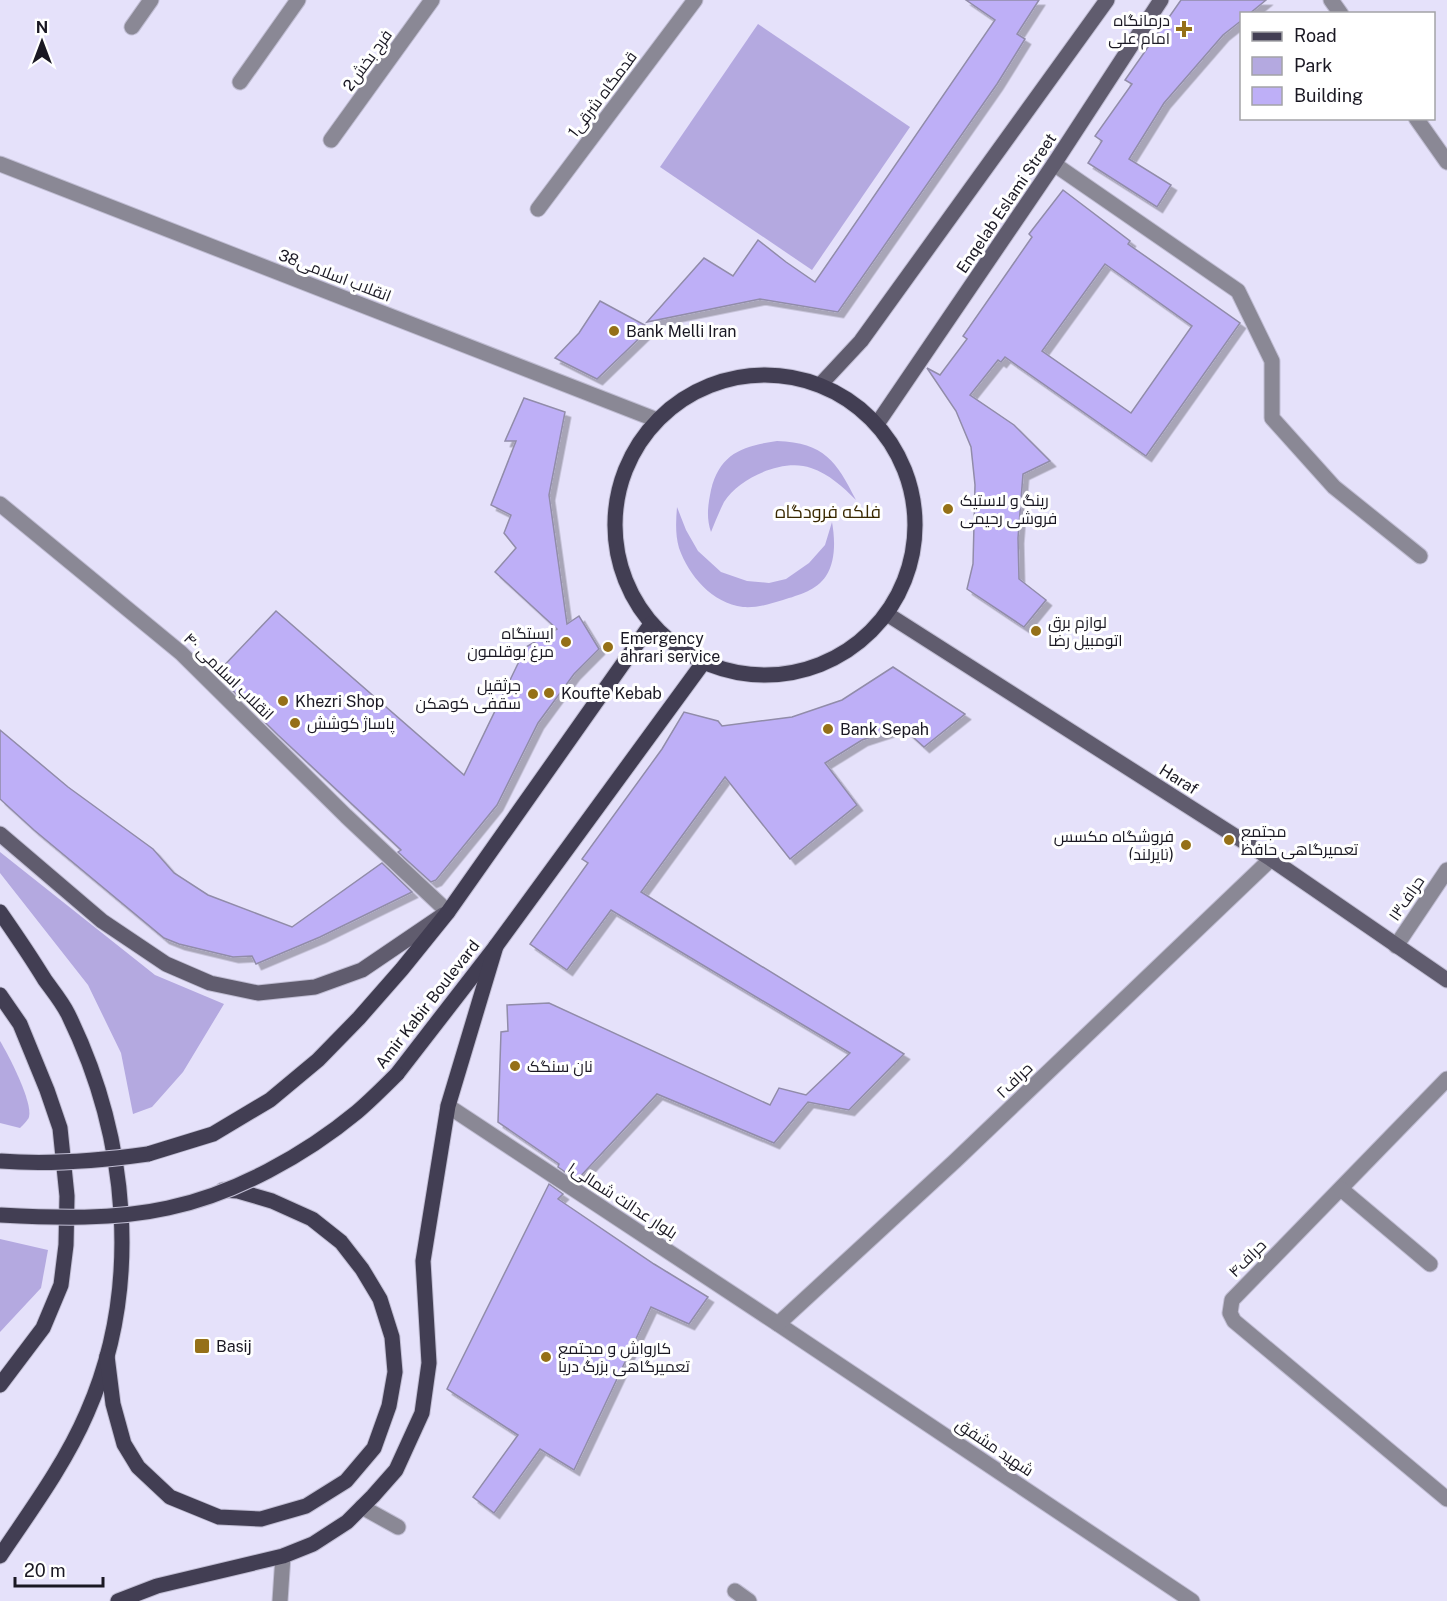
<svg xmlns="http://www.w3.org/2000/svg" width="1447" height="1601" viewBox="0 0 1447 1601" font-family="'Public Sans',Cairo,sans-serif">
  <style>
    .green { fill: #b4a9e0 }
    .building { fill: #beaff7; stroke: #918ca9; stroke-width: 1.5; fill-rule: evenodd; filter: url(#shadow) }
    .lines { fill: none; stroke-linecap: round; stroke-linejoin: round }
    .service-casing { stroke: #c0bdd3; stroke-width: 17 }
    .minor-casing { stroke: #c0bdd3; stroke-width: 17 }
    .tertiary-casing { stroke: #c0bdd3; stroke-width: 17 }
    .secondary-casing { stroke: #c0bdd3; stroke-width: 17 }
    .primary-casing { stroke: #c0bdd3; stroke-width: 17 }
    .service { stroke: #8a8895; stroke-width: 15 }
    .minor { stroke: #8a8895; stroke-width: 15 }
    .tertiary { stroke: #8a8895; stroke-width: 15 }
    .secondary { stroke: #605c6e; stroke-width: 15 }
    .primary { stroke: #423e53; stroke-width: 15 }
    .primary-bridge-casing { stroke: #c0bdd3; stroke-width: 17; stroke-linecap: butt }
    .primary-bridge { stroke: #423e53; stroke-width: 15 }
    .poi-dot { fill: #957018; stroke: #fff; stroke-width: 2 }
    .labels { text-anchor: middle; stroke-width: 6; stroke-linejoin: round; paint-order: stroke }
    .poi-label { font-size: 16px; fill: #1a1823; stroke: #fff; text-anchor: start }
    .street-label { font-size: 16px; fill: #1a1823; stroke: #fff }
    .neighbourhood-label { font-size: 18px; fill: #392800; stroke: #fff }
  </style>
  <defs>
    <filter id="shadow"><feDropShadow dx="5.5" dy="5.5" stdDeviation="0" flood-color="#0004"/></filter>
  </defs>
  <rect width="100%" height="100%" fill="#e5e1fa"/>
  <g class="green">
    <path d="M758 24 910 127 812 270 660 167Z"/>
    <path d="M777 441C825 443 836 461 856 500 843 487 829 474 811 468 783 458 739 478 724 502 719 512 715 522 711 532 706 517 708 505 711 490 720 453 743 446 777 441Z"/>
    <path d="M677 507 686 530 698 551 721 572 747 581 769 583 786 579 809 563 825 545 832 522C835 539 836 561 826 576 817 590 799 595 783 600 770 604 757 608 743 607 712 603 689 576 679 548 675 534 676 520 677 507Z"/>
    <path d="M0 852 155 975 224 1004 183 1072 152 1107 133 1114 121 1053 88 985 0 873Z"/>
    <path d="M0 1041C8 1054 33 1102 29 1117 28 1120 23 1125 20 1128L0 1123Z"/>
    <path d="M0 1239 48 1250 41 1288 0 1332Z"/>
  </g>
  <g class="building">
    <path d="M966 0H1039L1017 34 1025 39 997 84 838 312 760 299 647 322 704 258 733 276 758 240 786 262 815 282 995 20Z"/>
    <path d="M1181 0H1266L1249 14H1242V20L1223 35 1164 103 1129 159 1171 185 1157 207 1088 163 1102 141 1095 136 1132 84 1125 80Z"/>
    <path d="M1063 190 1130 241 1128 244 1240 323 1146 456 1005 357 1001 362 998 360 970 395 1014 425 1050 461 1023 474 1018 538 1019 579 1046 600 1024 627 967 589 973 564 975 485 971 447 956 411 927 368 940 375 967 339 963 336 1032 237 1029 234ZM1105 264 1192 326 1131 413 1042 351Z"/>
    <path d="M600 301 650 328 597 379 555 358 579 333Z"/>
    <path d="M524 398 565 412 549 495 567 624 579 616 599 649 574 674 538 723 497 805 436 880 431 882 398 852 401 850 278 735 216 674 276 611 464 775 526 647 557 629 495 572 516 548 504 533 511 515 491 505 516 441H505Z"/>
    <path d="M893 667 965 714 924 747 902 727 862 740 825 763 857 805 790 859 725 777 641 892 904 1054 849 1110 808 1102 774 1143 657 1094 577 1180 558 1167 559 1164 498 1122 501 1032 508 1031 507 1005 549 1003 770 1105 779 1088 806 1095 850 1053 611 910 567 970 530 944 588 863 582 859 662 749 684 712 718 721 722 726 792 717 842 700Z"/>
    <path d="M0 730 68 787 153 849 174 873 208 895 292 927 382 863 412 892 320 937 256 964 252 956 233 957 179 944 164 938 34 830 0 799Z"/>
    <path d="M549 1184 563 1194 558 1199 654 1264 708 1297 689 1324 651 1307 574 1470 540 1449 494 1513 473 1497 518 1435 447 1389Z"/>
  </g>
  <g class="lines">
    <g class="service-casing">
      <g id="service">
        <path d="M0 504 181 653 346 816 448 912"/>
        <path d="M362 1507 398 1527"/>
      </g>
    </g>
    <g class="minor-casing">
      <g id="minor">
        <path d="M1331 0 1341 14"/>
        <path d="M132 27 151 0"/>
        <path d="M240 82 298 0"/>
        <path d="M1416 118 1447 162"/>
        <path d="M331 140 432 0"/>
        <path d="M1054 164 1238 291 1272 361V418L1334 487 1420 556"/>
        <path d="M538 209 695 0"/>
        <path d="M1396 946 1447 870"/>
        <path d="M1447 1079 1232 1300 1230 1313 1234 1321 1447 1499"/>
        <path d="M448 1106 778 1324 1192 1601"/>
        <path d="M1341 1189 1430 1264"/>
        <path d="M778 1324 955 1161 1271 859"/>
        <path d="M735 1591 749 1601"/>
        <path d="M280 1601 283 1556"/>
      </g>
    </g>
    <g class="tertiary-casing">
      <path id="tertiary" d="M0 164 657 420"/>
    </g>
    <g class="secondary-casing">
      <g id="secondary">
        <path d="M820 385 861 341 1107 0"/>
        <path d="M877 424 1054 164 1161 0"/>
        <path d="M887 614 1271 859 1447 980"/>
        <path d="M0 834 102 921 166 964 210 983 258 993 315 987 362 970 443 915"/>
      </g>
    </g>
    <g class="primary-casing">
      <g id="primary">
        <circle cx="765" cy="525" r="150"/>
        <path d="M0 912C16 935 31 957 45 980 53 991 62 1002 68 1014 128 1137 143 1286 87 1413 65 1464 31 1510 0 1556"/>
        <path d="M0 995 20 1024 47 1090 60 1128 67 1196 66 1245 61 1285 43 1328 0 1385"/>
        <path d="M397 1074 496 946 703 663"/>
        <path d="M148 1154 213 1134 270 1100 318 1060 359 1018 402 969 448 912 651 624"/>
        <path d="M107 1356 113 1404 124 1444 138 1467 170 1497 219 1517 261 1519 306 1506 346 1481 374 1448 389 1406 395 1372 392 1337 380 1299 362 1269 341 1242 312 1219 272 1201 238 1191 223 1190"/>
        <path d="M118 1601 157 1586 283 1556 313 1544 347 1522 373 1496 396 1470 422 1413 429 1363 423 1261 448 1106 496 946"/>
      </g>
    </g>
    <use href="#service" class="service"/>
    <use href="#minor" class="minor"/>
    <use href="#tertiary" class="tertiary"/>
    <use href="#secondary" class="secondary"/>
    <use href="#primary" class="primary"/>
    <g class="primary-bridge-casing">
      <g id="primary-bridge">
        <path d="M0 1161C50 1165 98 1161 148 1154"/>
        <path d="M0 1215C55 1218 114 1220 168 1208 235 1194 305 1155 357 1112 371 1100 384 1087 397 1074"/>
      </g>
    </g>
    <use href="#primary-bridge" class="primary-bridge"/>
  </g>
  <g class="poi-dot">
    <path d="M1181 20h6v6h6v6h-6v6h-6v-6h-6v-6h6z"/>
    <circle cx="614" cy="331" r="6"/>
    <circle cx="948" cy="509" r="6"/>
    <circle cx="1036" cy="631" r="6"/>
    <circle cx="566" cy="642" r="6"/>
    <circle cx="608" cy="647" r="6"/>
    <circle cx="549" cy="693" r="6"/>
    <circle cx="533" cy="694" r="6"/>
    <circle cx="283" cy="701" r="6"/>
    <circle cx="295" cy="723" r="6"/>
    <circle cx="828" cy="729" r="6"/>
    <circle cx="1229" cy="840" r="6"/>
    <circle cx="1186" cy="845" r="6"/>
    <circle cx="515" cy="1066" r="6"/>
    <rect x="194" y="1338" width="16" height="16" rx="3"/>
    <circle cx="546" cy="1357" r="6"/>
  </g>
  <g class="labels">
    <g class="poi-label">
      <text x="1170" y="26" text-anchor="end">درمانگاه<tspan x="1170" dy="18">امام علی</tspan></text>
      <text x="626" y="337">Bank Melli Iran</text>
      <text x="960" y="506">رینگ و لاستیک<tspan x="960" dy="18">فروشی رحیمی</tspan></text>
      <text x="1048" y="628">لوازم برق<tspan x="1048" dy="18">اتومبیل رضا</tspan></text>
      <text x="554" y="639" text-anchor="end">ایستگاه<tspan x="554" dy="18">مرغ بوقلمون</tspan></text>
      <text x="620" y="644">Emergency<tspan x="620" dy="18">ahrari service</tspan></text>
      <text x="521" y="691" text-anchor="end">جرثقیل<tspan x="521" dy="18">سقفی کوهکن</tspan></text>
      <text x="561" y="699">Koufte Kebab</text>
      <text x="295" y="707">Khezri Shop</text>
      <text x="307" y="729">پاساژ کوشش</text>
      <text x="840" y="735">Bank Sepah</text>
      <text x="1241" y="837">مجتمع<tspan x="1241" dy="18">تعمیرگاهی حافظ</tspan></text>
      <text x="1174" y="842" text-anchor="end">فروشگاه مکسس<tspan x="1174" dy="18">(تایرلند)</tspan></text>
      <text x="527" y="1072">نان سنگک</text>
      <text x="216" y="1352">Basij</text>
      <text x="558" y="1354">کارواش و مجتمع<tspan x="558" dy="18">تعمیرگاهی بزرگ دریا</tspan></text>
    </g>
    <g class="street-label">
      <text transform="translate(367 60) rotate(-54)" y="6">2فرح بخش</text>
      <text transform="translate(602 94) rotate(-53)" y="6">1قدمگاه شرقی</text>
      <text transform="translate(1006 203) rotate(-56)" y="6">Enqelab Eslami Street</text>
      <text transform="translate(335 275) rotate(21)" y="6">38انقلاب اسلامی</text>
      <text transform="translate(229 676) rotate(44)" y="6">انقلاب اسلامی ۴۰</text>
      <text transform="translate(1179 779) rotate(32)" y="6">Haraf</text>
      <text transform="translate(1406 898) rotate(-56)" y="6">حراف۱۳</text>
      <text transform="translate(427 1004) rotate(-52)" y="6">Amir Kabir Boulevard</text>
      <text transform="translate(1014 1080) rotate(-44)" y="6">حراف۲</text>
      <text transform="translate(623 1200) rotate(33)" y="6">بلوار عدالت شمالی۱</text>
      <text transform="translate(1247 1258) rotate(-45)" y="6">حراف۴</text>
      <text transform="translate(995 1447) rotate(34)" y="6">شهید مشفق</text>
    </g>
    <g class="neighbourhood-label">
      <text x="828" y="518">فلکه فرودگاه</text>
    </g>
  </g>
  <rect x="1240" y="12" width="195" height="108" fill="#ffffff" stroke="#a3a3a7" stroke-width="1.5"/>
  <rect x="1252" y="32" width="30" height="9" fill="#423e53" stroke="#a3a3a7" stroke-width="1.5"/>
  <text x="1294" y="42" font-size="18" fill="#1a1823">Road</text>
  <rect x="1252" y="57" width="30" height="18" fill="#b4a9e0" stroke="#a3a3a7" stroke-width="1.5"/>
  <text x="1294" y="72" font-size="18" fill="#1a1823">Park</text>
  <rect x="1252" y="87" width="30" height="18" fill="#beaff7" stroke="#a3a3a7" stroke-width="1.5"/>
  <text x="1294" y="102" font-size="18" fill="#1a1823">Building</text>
  <g transform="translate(42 42)" stroke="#ffffff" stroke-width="4.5" paint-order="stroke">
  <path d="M0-4.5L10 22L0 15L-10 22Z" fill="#1a1823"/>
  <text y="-9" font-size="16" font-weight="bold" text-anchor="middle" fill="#1a1823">N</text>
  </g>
  <path d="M15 1577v9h88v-9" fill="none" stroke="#1a1823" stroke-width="3"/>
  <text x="24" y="1577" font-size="18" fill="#1a1823" stroke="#ffffff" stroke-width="4.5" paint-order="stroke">20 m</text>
</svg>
